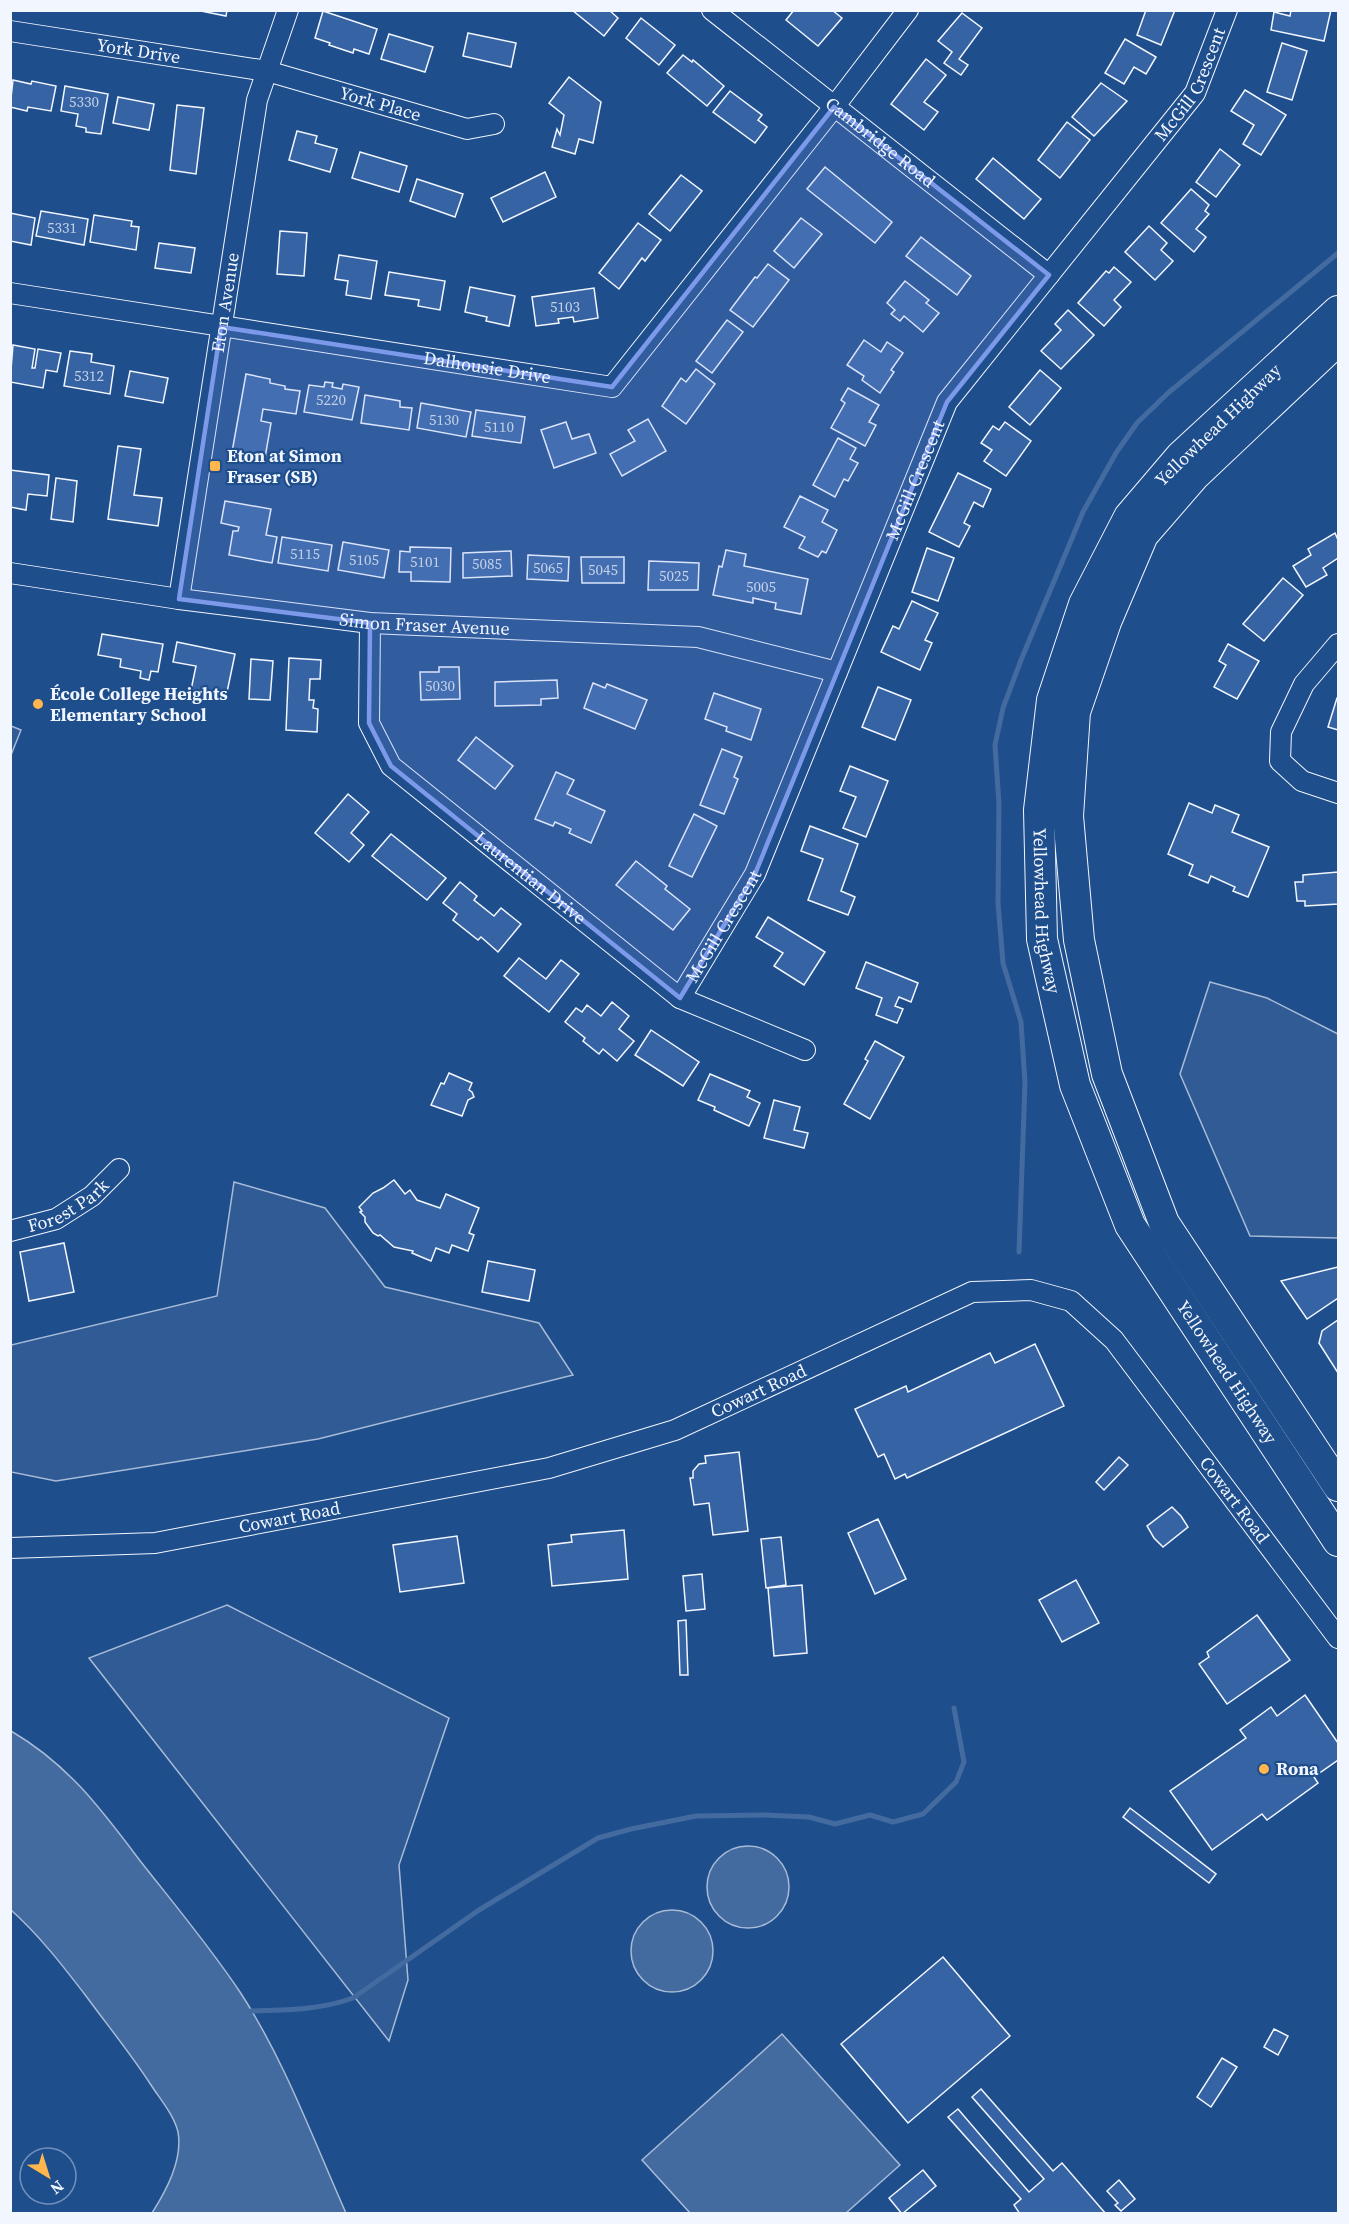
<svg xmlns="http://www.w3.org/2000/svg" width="1349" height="2224" viewBox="0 0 1349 2224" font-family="'Source Serif 4',serif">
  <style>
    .built { fill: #305b95; stroke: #a8bbd7; stroke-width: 1.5 }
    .water { fill: #446ba0; stroke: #a8bbd7; stroke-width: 1.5 }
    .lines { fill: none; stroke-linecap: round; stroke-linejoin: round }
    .stream { stroke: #446ba0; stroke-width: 5 }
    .building { fill: #3563a3; stroke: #f2f6ff; stroke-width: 1.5 }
    .minor-casing { stroke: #f2f6ff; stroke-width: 22 }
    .highway-casing { stroke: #f2f6ff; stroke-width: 32 }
    .minor { stroke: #1f4e8c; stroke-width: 20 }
    .highway { stroke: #1f4e8c; stroke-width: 30 }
    .marked { fill: #7d9aea; fill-opacity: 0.2; stroke: #7d9aea; stroke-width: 4.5; stroke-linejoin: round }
    .poi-dot { fill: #ffb74d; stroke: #1f4e8c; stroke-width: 2 }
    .labels { text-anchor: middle; stroke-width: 4.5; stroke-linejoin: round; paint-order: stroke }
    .number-label { font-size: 15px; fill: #c3d1e8 }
    .street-label { font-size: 18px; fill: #f2f6ff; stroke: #1f4e8c }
    .poi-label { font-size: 18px; font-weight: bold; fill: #f2f6ff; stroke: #1f4e8c; text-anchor: start }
  </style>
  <rect width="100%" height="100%" fill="#1f4e8c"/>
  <g class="built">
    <path d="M11 726 21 730 11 755Z"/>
    <path d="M1210 982 1267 998 1338 1034V1238L1250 1236 1180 1074Z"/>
    <path d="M234 1182 325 1208 385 1287 539 1323 573 1375 318 1439 56 1481 11 1472V1345L217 1296Z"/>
    <path d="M227 1605 449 1718 399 1865 408 1980 389 2041 89 1658Z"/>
  </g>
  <g class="water">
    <path d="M11 1731C69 1765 101 1809 141 1862 175 1905 210 1947 240 1992 285 2061 313 2139 346 2213H152C166 2191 183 2160 178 2132 174 2115 160 2099 151 2085 131 2054 108 2026 86 1996 63 1966 39 1935 11 1910Z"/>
    <circle cx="748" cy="1887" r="41"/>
    <circle cx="672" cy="1951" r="41"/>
    <path d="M782 2034 900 2165 846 2213H690L642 2160Z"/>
  </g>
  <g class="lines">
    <g class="stream">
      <path d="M1019 1252 1025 1083 1021 1022 1003 963 998 903 999 804 995 745 1003 708 1021 660 1083 512 1116 453 1137 423 1168 393 1338 253"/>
      <path d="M251 2011C286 2010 320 2010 353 1998L479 1910 598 1838 631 1829 696 1816 764 1815 809 1817 835 1824 870 1815 893 1822 923 1814 956 1782 964 1762 954 1708"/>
    </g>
  </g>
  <g class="building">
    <path d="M196 10H227L226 16Z"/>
    <path d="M572 10H609L618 18 604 36Z"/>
    <path d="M794 10H832L842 18 818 46 786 20Z"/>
    <path d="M1146 10H1175L1161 45 1137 35Z"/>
    <path d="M1291 10H1331L1324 41 1271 30 1274 12 1290 16Z"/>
    <path d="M323 11 377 29 369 54 354 49 353 53 329 45 330 43 315 38Z"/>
    <path d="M962 13 982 28 959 59 968 65 961 75 944 63 952 52 938 41Z"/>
    <path d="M641 18 675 45 659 65 626 38Z"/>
    <path d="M468 33 516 43 511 67 463 56Z"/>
    <path d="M389 34 433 47 425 72 381 59Z"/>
    <path d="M1125 39 1156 57 1146 74 1134 67 1124 84 1105 73Z"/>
    <path d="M1282 43 1307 51 1292 100 1267 92Z"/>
    <path d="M683 55 692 62 693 60 724 86 707 106 667 73Z"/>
    <path d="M926 59 946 75 924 102 938 112 924 130 891 104Z"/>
    <path d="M569 77 601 102 593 143 579 139 575 154 552 147 557 129 560 135 564 115 549 103Z"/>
    <path d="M13 80 31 84 32 81 56 86 51 111 28 107 27 111 10 107Z"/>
    <path d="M1101 83 1127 101 1094 136 1072 117Z"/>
    <path d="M65 86 108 94 101 134 86 132V128L76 126 78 114 61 111Z"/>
    <path d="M1245 90 1286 115 1261 155 1243 144 1254 125 1231 111Z"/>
    <path d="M730 91 762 115 758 120 767 127 755 143 713 112Z"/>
    <path d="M118 97 154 104 149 130 113 123Z"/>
    <path d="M177 105 204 108 196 174 170 170Z"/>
    <path d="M1067 122 1090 140 1060 178 1038 160Z"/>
    <path d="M297 131 317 136 315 143 337 149 330 172 289 160Z"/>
    <path d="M1220 149 1240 165 1216 197 1196 182Z"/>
    <path d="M360 152 407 166 399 192 352 178Z"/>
    <path d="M993 158 1041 199 1024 219 976 179Z"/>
    <path d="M825 167 892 222 875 243 807 189Z"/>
    <path d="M545 172 556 197 503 222 491 198Z"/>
    <path d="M681 175 702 191 670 231 649 214Z"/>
    <path d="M417 179 463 194 455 217 410 201Z"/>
    <path d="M1191 189 1209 205 1205 211 1209 214 1196 229 1206 237 1194 252 1161 223Z"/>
    <path d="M41 211 88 219 84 245 36 236Z"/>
    <path d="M10 213 35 218 31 245 10 241Z"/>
    <path d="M94 215 132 221 131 226 139 227 136 250 90 242Z"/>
    <path d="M801 218 822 234 794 268 774 251Z"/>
    <path d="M638 223 661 240 645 261 642 258 619 289 599 273Z"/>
    <path d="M1149 226 1167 243 1161 250 1173 261 1155 280 1125 252Z"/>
    <path d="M280 231 307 233 304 276 277 274Z"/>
    <path d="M921 237 971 276 957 295 906 256Z"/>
    <path d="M159 243 195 248 191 273 155 268Z"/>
    <path d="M339 255 377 261 371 299 346 295 348 281 335 279Z"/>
    <path d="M768 264 789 280 753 327 730 310 755 277 757 278Z"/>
    <path d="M1114 267 1131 282 1114 300 1121 307 1104 326 1078 303 1106 271 1109 273Z"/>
    <path d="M389 272 445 281 440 310 418 306 419 300 385 295Z"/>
    <path d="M905 281 929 300 926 303 939 313 923 332 904 316 900 321 891 314 895 310 887 303Z"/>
    <path d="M470 287 515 296 509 326 486 321 487 317 465 312Z"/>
    <path d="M594 288 598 318 574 322 573 317 558 319 559 323 536 326 532 297Z"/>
    <path d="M1068 310 1094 335 1061 369 1041 351 1061 330 1055 324Z"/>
    <path d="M727 320 743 332 712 373 696 361Z"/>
    <path d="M864 340 881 352 887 342 903 353 891 370 894 372 880 393 862 380 864 376 847 365Z"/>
    <path d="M13 345 35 349 32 368H35L38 349 61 353 57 372 46 370 43 388 10 382Z"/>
    <path d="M70 351 92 354 91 362 114 366 110 394 64 386Z"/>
    <path d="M696 369 715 384 686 424 662 406 681 378 686 382Z"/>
    <path d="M1040 370 1061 388 1030 425 1009 407Z"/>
    <path d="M130 371 168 378 163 403 125 396Z"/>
    <path d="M246 374 270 379V383L285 386V389L300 391 296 414 263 409 261 421 271 423 265 458 232 452Z"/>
    <path d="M325 382 333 383 332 387 342 389 343 384 359 387 352 420 304 412 309 385 324 387Z"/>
    <path d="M848 388 879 405 869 422 876 425 865 446 831 428 845 403 841 400Z"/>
    <path d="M365 395 400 401V407L412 408 409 430 361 423Z"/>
    <path d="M421 403 471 412 466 437 417 428Z"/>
    <path d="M476 410 525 417 521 443 472 436Z"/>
    <path d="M648 419 666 451 622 476 610 454 635 441 628 430Z"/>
    <path d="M566 422 572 439 589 434 596 453 554 468 541 430Z"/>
    <path d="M1005 422 1031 441 1006 476 984 461 992 450 981 443 993 426 999 430Z"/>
    <path d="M838 438 856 448 850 459 858 463 848 481 844 479 835 497 813 485Z"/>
    <path d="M118 446 141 449 134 495 162 498 158 526 108 519Z"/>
    <path d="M10 470 49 475 47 496 28 494 26 510 10 507Z"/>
    <path d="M958 473 991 489 983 507 974 502 964 523 970 526 959 547 929 532Z"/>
    <path d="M56 478 77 481 73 522 51 519Z"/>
    <path d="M800 496 828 510 822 522 837 530 826 553 822 551 818 557 799 548 805 537 784 527Z"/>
    <path d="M225 501 271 509 266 535 277 537 272 563 229 555 233 531H238L239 527 221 523Z"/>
    <path d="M1335 533 1338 540V558L1323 568 1327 575 1306 587 1293 566 1311 555 1308 549Z"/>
    <path d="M282 537 332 545 328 571 278 563Z"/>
    <path d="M343 542 389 550 384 578 338 570Z"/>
    <path d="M410 547 451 548 450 582 411 581V572H399L400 551 410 552Z"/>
    <path d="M927 548 954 558 938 601 912 592Z"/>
    <path d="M726 550 746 554 744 566 808 579 801 614 775 609 776 603 753 598V603L713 595 719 566 722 567Z"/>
    <path d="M511 551 512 576 463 578V553Z"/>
    <path d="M528 555 569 557 568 581 527 579Z"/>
    <path d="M581 557H624V583H582Z"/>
    <path d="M649 561 699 563 698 590H648Z"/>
    <path d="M1283 578 1303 595 1264 641 1243 624Z"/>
    <path d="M912 601 938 613 925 640 932 643 920 670 881 652 893 626 899 629Z"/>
    <path d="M102 634 163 644 158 672 151 671 149 680 140 678 141 671 120 667 121 659 98 655Z"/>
    <path d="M177 642 235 654 226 697 191 690 196 666 173 662Z"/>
    <path d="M1228 644 1259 661 1237 699 1214 687 1226 665 1219 661Z"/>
    <path d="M289 658 321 660 320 679H310L309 700H314L313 708 318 709 317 732 286 730Z"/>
    <path d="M251 659 273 661 270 700 249 699Z"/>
    <path d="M439 667H459L460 699 421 700 420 672H439Z"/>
    <path d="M557 680 558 698 541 699V705L495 706V682Z"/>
    <path d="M593 683 605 688 607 684 647 700 635 729 584 708Z"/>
    <path d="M878 687 911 700 895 740 862 727Z"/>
    <path d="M714 693 761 709 751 740 726 731 727 727 705 719Z"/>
    <path d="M1337 698H1338V730L1328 727Z"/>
    <path d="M476 737 513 766 495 789 458 760Z"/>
    <path d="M722 749 742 757 734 777 738 779 724 814 700 805Z"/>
    <path d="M850 766 888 781 866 837 843 828 856 797 840 791Z"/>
    <path d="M556 772 574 780 567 794 605 811 591 843 569 833 571 829 555 822 553 826 535 819Z"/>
    <path d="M348 794 369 812 351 833 364 845 349 862 315 833Z"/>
    <path d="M1189 803 1212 813 1215 805 1239 815 1232 832 1269 847 1248 897 1233 891 1235 887 1211 876 1208 883 1189 875 1193 865 1168 854Z"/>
    <path d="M694 814 717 826 692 877 669 866Z"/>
    <path d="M810 826 858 844 841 891 855 897 848 915 808 900 823 859 801 851Z"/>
    <path d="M391 834 446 878 427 900 372 856Z"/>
    <path d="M636 861 667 886 665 889 690 909 673 930 616 885Z"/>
    <path d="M1338 872V904L1305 906V901H1297L1295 882H1303V875Z"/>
    <path d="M460 882 477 896 474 900 494 916 501 908 521 924 498 952 481 937 478 940 453 920 457 914 443 903Z"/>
    <path d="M768 917 825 952 804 985 774 966 783 953 756 937Z"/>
    <path d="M519 958 546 979 561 960 579 974 549 1012 504 976Z"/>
    <path d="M866 962 918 983 911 1002 899 997 895 1006 903 1009 897 1023 876 1015 882 998 856 988Z"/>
    <path d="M612 1002 629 1016 619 1029 634 1041 617 1061 603 1049 599 1054 583 1041 585 1038 565 1022 576 1008 582 1012 587 1005 601 1016Z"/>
    <path d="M651 1030 699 1062 683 1086 635 1055Z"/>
    <path d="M875 1041 904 1057 870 1119 844 1104 868 1061 865 1059Z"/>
    <path d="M449 1073 472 1083 469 1090 472 1092 474 1097 468 1100 462 1116 431 1105 441 1083 444 1084Z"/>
    <path d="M710 1074 750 1091 747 1097 760 1103 749 1126 714 1110 715 1107 698 1100Z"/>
    <path d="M774 1100 800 1107 794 1130 808 1133 804 1148 764 1138Z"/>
    <path d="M394 1180 405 1194 410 1190 417 1200 440 1208 446 1194 479 1208 469 1233 474 1235 468 1251 452 1245 449 1253 436 1248 431 1261 412 1253 413 1251 394 1247 380 1235 378 1236 373 1233 365 1222V1217L360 1212 362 1211 359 1207 373 1193 383 1188Z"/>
    <path d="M64 1243 74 1292 29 1301 20 1252Z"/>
    <path d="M488 1261 535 1270 529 1301 482 1292Z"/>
    <path d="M1338 1267V1298L1307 1319 1281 1281Z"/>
    <path d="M1338 1320V1373L1319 1343 1322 1331Z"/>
    <path d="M1035 1344 1064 1406 907 1478 905 1474 895 1479 884 1454 878 1457 855 1409 906 1386 908 1392 990 1353 995 1363Z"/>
    <path d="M739 1452 748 1531 713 1535 709 1503 694 1505 690 1478H693V1471L699 1464 706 1463 705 1456Z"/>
    <path d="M1119 1457 1128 1465 1104 1490 1096 1482Z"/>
    <path d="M1172 1507 1181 1516 1188 1527 1163 1547 1154 1538 1147 1526Z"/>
    <path d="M878 1519 906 1579 875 1594 848 1533Z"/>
    <path d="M624 1530 628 1579 552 1586 548 1545 572 1542 571 1535Z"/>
    <path d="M457 1536 464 1583 400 1592 393 1545Z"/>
    <path d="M781 1537 786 1585 766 1588 761 1539Z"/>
    <path d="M702 1574 705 1609 686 1611 683 1576Z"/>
    <path d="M1076 1580 1099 1623 1062 1642 1039 1600Z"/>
    <path d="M802 1585 807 1653 774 1656 768 1588Z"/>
    <path d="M1257 1615 1290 1660 1227 1704 1199 1664 1209 1657 1207 1652Z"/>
    <path d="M686 1620 688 1675H680L678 1621Z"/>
    <path d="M1305 1695 1338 1743V1760L1314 1777 1318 1783 1267 1820 1262 1814 1212 1850 1170 1791 1246 1738 1240 1730 1271 1707 1277 1716Z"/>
    <path d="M1130 1808 1216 1874 1209 1883 1123 1817Z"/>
    <path d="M943 1957 1010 2036 908 2123 841 2044Z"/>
    <path d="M1274 2029 1288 2036 1278 2055 1264 2047Z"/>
    <path d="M1222 2058 1237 2067 1211 2107 1197 2097Z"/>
    <path d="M981 2089 1053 2171 1062 2163 1106 2214H1020L1014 2205 1021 2199 948 2117 958 2109 1029 2192 1044 2179 972 2097Z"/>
    <path d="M923 2170 936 2186 902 2214 889 2198Z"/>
    <path d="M1119 2180 1135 2199 1121 2211 1115 2205 1118 2203 1107 2191Z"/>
  </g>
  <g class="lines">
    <g class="minor-casing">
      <g id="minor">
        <path id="s1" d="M712 10 1049 275"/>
        <path id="s2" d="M10 31 267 71 467 129 494 124"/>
        <path id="s3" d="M10 293 612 387 834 107 908 10"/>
        <path id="s4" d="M10 573 179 599 370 623 698 637 837 672"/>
        <path id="s5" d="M179 599 257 100 288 10"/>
        <path id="s6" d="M370 623 369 723 391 766 680 998 805 1050"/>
        <path d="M1338 644 1304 684 1281 732 1280 761 1302 781 1338 793"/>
        <path id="s7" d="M680 998 755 874 947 402 1195 93 1227 10"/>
        <path id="s8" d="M10 1231 56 1219 92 1196 119 1169"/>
        <path id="s9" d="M10 1548 155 1543 549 1468 675 1430 972 1292 1031 1290 1071 1301 1114 1340 1338 1638"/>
      </g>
    </g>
    <g class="highway-casing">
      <g id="highway">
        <path id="s10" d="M1338 311 1181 456 1129 517 1084 604 1052 700 1039 810 1042 939 1075 1085 1130 1225 1338 1541"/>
        <path d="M1338 340 1195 475 1143 535 1106 622 1075 712 1068 816 1079 940 1107 1074 1164 1223 1338 1486"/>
      </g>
    </g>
    <use href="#minor" class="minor"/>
    <use href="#highway" class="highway"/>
  </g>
  <path class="marked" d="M834 107 1049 275 947 402 755 874 680 998 391 766 369 723 370 623 179 599 221 327 612 387Z"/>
  <g class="poi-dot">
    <rect x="209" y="460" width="12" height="12" rx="3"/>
    <circle cx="38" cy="704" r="6"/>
    <circle cx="1264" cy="1769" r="6"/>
  </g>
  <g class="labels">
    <g class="number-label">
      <text x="84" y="107">5330</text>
      <text x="62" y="233">5331</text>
      <text x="565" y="312">5103</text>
      <text x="89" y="381">5312</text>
      <text x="331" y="405">5220</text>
      <text x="444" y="425">5130</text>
      <text x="499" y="432">5110</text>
      <text x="305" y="559">5115</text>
      <text x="364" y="565">5105</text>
      <text x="425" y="567">5101</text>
      <text x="487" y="569">5085</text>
      <text x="548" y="573">5065</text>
      <text x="603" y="575">5045</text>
      <text x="674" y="581">5025</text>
      <text x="761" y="592">5005</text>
      <text x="440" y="691">5030</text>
    </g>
    <g class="street-label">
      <text dy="6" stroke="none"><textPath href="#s2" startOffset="130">York Drive</textPath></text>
      <text dy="6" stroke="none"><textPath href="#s7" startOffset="1056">McGill Crescent</textPath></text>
      <text dy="6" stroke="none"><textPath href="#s2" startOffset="378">York Place</textPath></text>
      <text dy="6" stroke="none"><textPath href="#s1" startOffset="214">Cambridge Road</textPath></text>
      <text dy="6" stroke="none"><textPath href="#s5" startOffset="300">Eton Avenue</textPath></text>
      <text dy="6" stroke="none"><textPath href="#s3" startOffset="483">Dalhousie Drive</textPath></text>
      <text transform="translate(1218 425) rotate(-44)" y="6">Yellowhead Highway</text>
      <text dy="6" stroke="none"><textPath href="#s7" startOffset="570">McGill Crescent</textPath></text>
      <text dy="6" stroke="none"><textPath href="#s4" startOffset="418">Simon Fraser Avenue</textPath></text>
      <text dy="6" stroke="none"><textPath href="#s6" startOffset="327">Laurentian Drive</textPath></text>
      <text dy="6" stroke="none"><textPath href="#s10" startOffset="705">Yellowhead Highway</textPath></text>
      <text dy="6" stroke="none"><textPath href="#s7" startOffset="84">McGill Crescent</textPath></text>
      <text dy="6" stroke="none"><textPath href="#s8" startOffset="64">Forest Park</textPath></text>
      <text dy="6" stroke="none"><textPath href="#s10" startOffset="1209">Yellowhead Highway</textPath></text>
      <text dy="6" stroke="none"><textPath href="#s9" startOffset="770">Cowart Road</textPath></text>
      <text dy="6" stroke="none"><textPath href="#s9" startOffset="1364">Cowart Road</textPath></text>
      <text dy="6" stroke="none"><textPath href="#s9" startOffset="282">Cowart Road</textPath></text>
    </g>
    <g class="poi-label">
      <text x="227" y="462">Eton at Simon<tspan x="227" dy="21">Fraser (SB)</tspan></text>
      <text x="50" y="700">École College Heights<tspan x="50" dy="21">Elementary School</tspan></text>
      <text x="1276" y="1775">Rona</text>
    </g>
  </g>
  <rect width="1349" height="2224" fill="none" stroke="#f2f6ff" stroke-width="24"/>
  <g transform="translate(48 2176) rotate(142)"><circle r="28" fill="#1f4e8c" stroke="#7391ba" stroke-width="1.5"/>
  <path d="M0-4.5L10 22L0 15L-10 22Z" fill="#ffb74d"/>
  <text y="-9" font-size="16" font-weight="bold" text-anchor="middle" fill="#f2f6ff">N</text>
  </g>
</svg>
